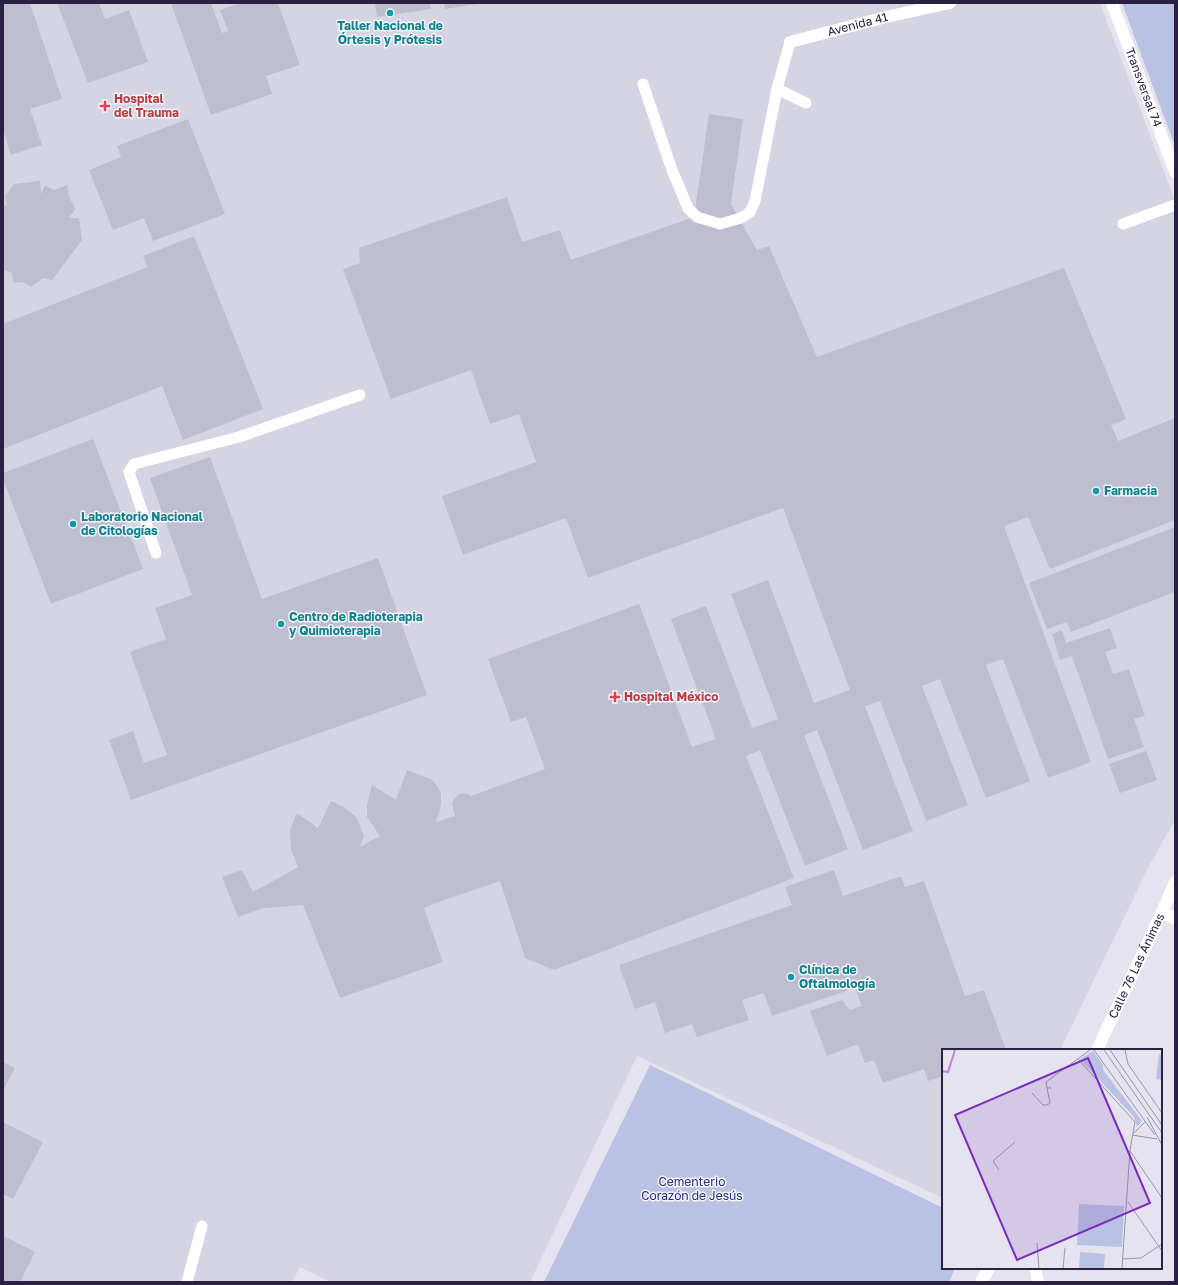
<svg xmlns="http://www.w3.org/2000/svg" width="1178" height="1285" viewBox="0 0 1178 1285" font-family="'Golos Text',sans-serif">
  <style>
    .built { fill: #d5d4e3 }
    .green { fill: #b9c2e2 }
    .building { fill: #bfbed0 }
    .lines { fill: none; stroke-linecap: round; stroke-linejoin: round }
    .lane { stroke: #fff; stroke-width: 11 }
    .street { stroke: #fff; stroke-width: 12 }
    .culture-dot { fill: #0f9aa8; stroke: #f4f4fa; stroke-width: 1.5 }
    .health-dot { fill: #e0444e; stroke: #f4f4fa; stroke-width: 1.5 }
    .labels { text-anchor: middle; stroke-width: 3; stroke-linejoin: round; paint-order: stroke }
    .street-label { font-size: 12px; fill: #292042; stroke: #f4f4fa }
    .culture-label { font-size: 12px; font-weight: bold; fill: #0d838f; stroke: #f4f4fa; text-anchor: start }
    .health-label { font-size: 12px; font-weight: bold; fill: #be3a42; stroke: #f4f4fa; text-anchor: start }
    .park-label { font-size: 12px; fill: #252d7f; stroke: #f4f4fa }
    .inset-river { fill: none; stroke: #be84da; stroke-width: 2 }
    .inset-road { fill: none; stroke: #9995aa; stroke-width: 1 }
    .view { fill: #7b2cbf; fill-opacity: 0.15; stroke: #7b2cbf; stroke-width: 2 }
    .inset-edge { fill: none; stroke: #292042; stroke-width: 2 }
  </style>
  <rect width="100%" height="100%" fill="#e4e3ef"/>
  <path class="built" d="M3 3H1100L1175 201V820L1149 866 1060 1050H943V1198L637 1056 530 1282H331L300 1267 292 1282H3Z"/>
  <g class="green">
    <path d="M1122 3H1175V146Z"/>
    <path d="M650 1065 943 1208V1268H955L949 1282H544Z"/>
  </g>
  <g class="building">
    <path d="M6 3H30L62 99 30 109 42 145 11 155 3 129V4Z"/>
    <path d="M57 3H99L105 19 129 10 148 62 88 83Z"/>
    <path d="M171 3H211L222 33 228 31 220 10 240 3H278L300 65 266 76 272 94 211 115Z"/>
    <path d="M375 3H430L431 9 377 17Z"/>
    <path d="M444 3H477V4L445 9Z"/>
    <path d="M709 114 743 119 731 204 757 250 769 246 817 357 1064 268 1126 419 1111 425 1118 441 1175 418V520L1050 569 1028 517 1004 526 1091 762 1048 778 1003 659 986 665 1030 781 986 798 940 679 922 686 968 805 926 821 880 701 865 706 913 831 863 850 817 730 804 735 848 849 805 866 760 750 746 756 794 878 554 970 525 958 500 881 433 904 424 908 443 962 340 998 303 905 264 908 238 917 222 877 242 870 253 892 298 867 291 849 290 830 297 813 318 828 331 801 344 807 357 818 364 836 360 847 380 836 367 817V805L372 785 396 800 407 770 433 780 441 792V805L436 822 455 816 452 804 454 799 461 793 468 794 471 796 545 769 526 717 511 722 488 659 639 604 692 747 716 739 671 619 706 606 752 728 778 719 731 594 768 580 814 703 850 690 783 508 588 578 566 518 463 555 442 496 536 462 519 414 490 424 471 370 391 399 343 269 360 263 359 248 507 197 522 242 560 230 571 260 694 217Z"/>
    <path d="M188 119 225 214 153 241 144 218 113 230 89 170 121 157 117 146Z"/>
    <path d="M40 181 41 194 45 186 54 190 67 185 70 199 76 209 68 218H79L82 240 52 280 43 278 31 287 23 282 13 283 12 273 3 269V205L7 206 5 196 14 184Z"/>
    <path d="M194 236 263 409 183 440 162 386 3 449V324L148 267 143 256Z"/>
    <path d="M93 439 143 569 51 604 3 479V473Z"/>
    <path d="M210 457 262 599 378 558 427 695 131 800 109 740 133 731 144 763 167 755 130 652 166 639 155 608 192 595 150 478Z"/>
    <path d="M1175 527V592L1071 632 1067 622 1047 629 1029 583Z"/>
    <path d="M1110 628 1117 648 1105 652 1113 674 1129 669 1145 716 1134 719 1144 747 1108 759 1072 656 1060 660 1052 634 1062 630 1066 643Z"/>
    <path d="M1146 751 1157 780 1120 793 1109 764Z"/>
    <path d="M834 870 843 896 901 876 905 887 924 881 965 996 984 990 1006 1050H943V1076L928 1081 924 1069 883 1083 874 1060 865 1063 858 1044 827 1056 810 1011 842 1000 850 1010 862 1006 855 988 772 1016 764 993 742 1000 749 1020 697 1037 692 1024 665 1033 655 1002 635 1009 619 965 792 905 785 887Z"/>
    <path d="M3 1062 15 1068 3 1091Z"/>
    <path d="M3 1122 43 1142 13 1199 3 1194Z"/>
    <path d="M3 1236 35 1252 20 1282H3Z"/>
  </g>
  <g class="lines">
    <g class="lane">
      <path d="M790 42 777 89 806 103"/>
      <path d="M643 84 672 170 688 208 697 217 720 224 741 218 750 212 755 201 777 89"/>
      <path d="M1123 224 1175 205"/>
      <path d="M156 553 129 472 134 464 239 437 360 395"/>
      <path d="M187 1282 202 1226"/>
    </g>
    <g class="street">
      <path id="s1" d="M1112 3 1175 172"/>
      <path id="s2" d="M790 42 886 17 950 3"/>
      <path d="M1162 912 1175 919"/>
      <path id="s3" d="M1097 1050 1162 912 1175 882"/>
      <path d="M1035 1268 1038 1282"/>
      <path d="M981 1282 989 1268"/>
    </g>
  </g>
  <g class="culture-dot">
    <circle cx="390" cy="13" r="4"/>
    <circle cx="1096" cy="491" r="4"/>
    <circle cx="73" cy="524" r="4"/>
    <circle cx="281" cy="624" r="4"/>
    <circle cx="791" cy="977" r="4"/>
  </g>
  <g class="health-dot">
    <path d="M103 100h4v4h4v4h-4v4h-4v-4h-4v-4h4z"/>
    <path d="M613 691h4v4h4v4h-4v4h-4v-4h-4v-4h4z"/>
  </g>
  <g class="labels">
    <g class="street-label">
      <text dy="4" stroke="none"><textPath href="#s2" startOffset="70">Avenida 41</textPath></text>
      <text dy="4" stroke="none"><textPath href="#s1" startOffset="90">Transversal 74</textPath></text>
      <text dy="4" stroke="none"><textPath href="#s3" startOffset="93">Calle 76 Las Ánimas</textPath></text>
    </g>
    <g class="culture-label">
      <text x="390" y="30" text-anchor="middle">Taller Nacional de<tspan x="390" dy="14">Órtesis y Prótesis</tspan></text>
      <text x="1104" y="495">Farmacia</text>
      <text x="81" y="521">Laboratorio Nacional<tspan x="81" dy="14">de Citologías</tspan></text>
      <text x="289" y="621">Centro de Radioterapia<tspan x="289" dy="14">y Quimioterapia</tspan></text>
      <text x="799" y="974">Clínica de<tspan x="799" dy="14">Oftalmología</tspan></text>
    </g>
    <g class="health-label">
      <text x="114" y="103">Hospital<tspan x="114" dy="14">del Trauma</tspan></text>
      <text x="624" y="701">Hospital México</text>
    </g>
    <g class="park-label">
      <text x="692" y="1186">Cementerio<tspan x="692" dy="14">Corazón de Jesús</tspan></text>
    </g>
  </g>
  <g transform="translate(942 1049)">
    <rect width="220" height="220" fill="#e4e3ef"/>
    <path d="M151 2 161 16V21L200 72 195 78 192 68 138 10ZM217 5 220 6V31L214 30ZM137 155 182 157 180 198 135 196ZM138 203 163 205 162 219H137Z" fill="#b9c2e2"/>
    <path class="inset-river" d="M0 22 6 23 13 1"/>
    <path class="inset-road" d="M152 1 213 86M162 1 220 84M168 1 220 76M183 1 186 15 220 64M136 10 193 73 188 101 180 219M109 39H105L104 33 148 1M90 44 101 56H105L108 54 105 39M205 68 220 96M191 85 203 73M190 86 215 90M188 102 220 149M57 121 51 112 73 93M186 153 220 202M95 194 97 219M181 210 199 209 220 195M121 219 123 199"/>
    <path class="view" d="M146 9 208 154 75 211 13 66Z"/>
    <rect width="220" height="220" class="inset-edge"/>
  </g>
  <rect width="1178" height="1285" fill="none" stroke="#292042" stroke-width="8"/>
</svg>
